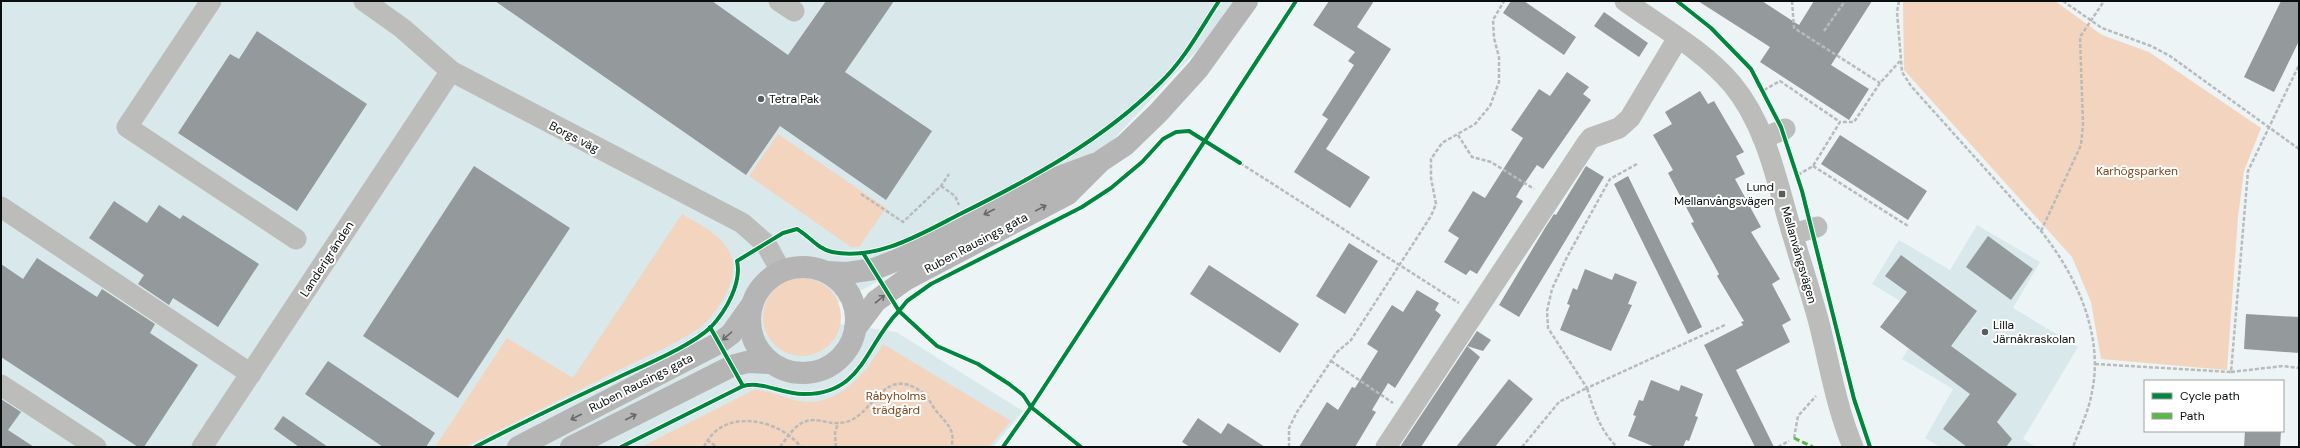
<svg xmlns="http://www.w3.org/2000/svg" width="2300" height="448" viewBox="0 0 2300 448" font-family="'DM Sans',sans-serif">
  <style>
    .built { fill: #d8e8eb }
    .green { fill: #f3d4bf }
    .building { fill: #94999b }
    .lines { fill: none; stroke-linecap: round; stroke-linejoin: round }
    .path { stroke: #b9bbba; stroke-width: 2.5; stroke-dasharray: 4 2; stroke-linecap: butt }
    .minor { stroke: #bcbcbb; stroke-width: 21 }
    .major { stroke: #b5b5b5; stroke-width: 22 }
    .quiet { stroke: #58b947; stroke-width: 3; stroke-dasharray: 6 3; stroke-linecap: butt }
    .cycleway-casing { stroke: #fff; stroke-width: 6 }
    .cycleway { stroke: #00873e; stroke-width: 4 }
    .oneway { stroke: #686a6a }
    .poi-dot { fill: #585e5f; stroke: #fff; stroke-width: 1.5 }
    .labels { text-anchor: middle; stroke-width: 4; stroke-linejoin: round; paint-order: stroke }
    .poi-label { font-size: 12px; fill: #090e0e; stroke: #fff; text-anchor: start }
    .street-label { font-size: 12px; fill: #090e0e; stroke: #fff }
    .park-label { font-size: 12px; fill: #80451a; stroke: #fff }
  </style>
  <rect width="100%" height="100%" fill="#ecf4f6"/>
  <g class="built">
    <path d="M1 1H1233L1206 41 1073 182 805 319 896 332 1023 411 993 447H1Z"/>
    <path d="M1977 225 2040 262 2013 308 2078 347 2023 439 2036 447H1940L1925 438 1953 389 1902 359 1927 317 1872 284 1899 240 1950 270Z"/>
  </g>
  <g class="green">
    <path d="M1903 1H2055L2102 35 2149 52 2261 128 2244 171 2238 217 2227 370 2101 359 2091 302 2072 257 1904 70Z"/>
    <path d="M778 134 886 208 859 247H851L749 176Z"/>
    <path d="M682 214C702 226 734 240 733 269 733 288 717 311 704 324 687 339 648 356 627 366 573 393 519 420 465 447H435L507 338 573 378Z"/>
    <circle cx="802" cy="317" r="39"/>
    <path d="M883 344 1011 421 989 447H641L754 390C770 390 783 398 799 401 838 408 866 373 883 344Z"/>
  </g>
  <g class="building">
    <path d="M495 1H712L788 55 826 1H894L845 72 932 131 886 200 780 126 746 175Z"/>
    <path d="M1329 1H1374L1357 27 1391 49 1326 149 1370 177 1350 208 1294 172 1328 119 1322 115 1354 65 1348 61 1355 52 1313 25Z"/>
    <path d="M1511 1H1524L1576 37 1564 55 1503 13Z"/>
    <path d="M1698 1H1762L1799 25 1814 1H1872L1831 65 1869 89 1849 120 1760 62 1770 47Z"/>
    <path d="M2281 1H2299V41L2274 92 2244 77Z"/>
    <path d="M1604 12 1648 43 1639 57 1594 26Z"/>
    <path d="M257 31 367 104 297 211 178 133 230 54 239 59Z"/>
    <path d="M1567 72 1589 87 1583 94 1591 100 1543 169 1537 165 1520 190 1516 197 1523 201 1477 274 1470 270 1466 275 1444 262 1459 238 1448 231 1473 191 1485 198 1523 138 1511 130 1539 89 1550 96Z"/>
    <path d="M1700 91 1708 104 1714 101 1744 152 1736 156 1745 174 1735 179 1761 227 1751 232 1780 279 1772 284 1791 320 1782 325 1790 342 1736 370 1774 447H1755L1704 345 1743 325 1741 322 1744 321 1717 276 1719 274 1691 223 1694 222 1668 173 1673 170 1653 135 1672 124 1665 112Z"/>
    <path d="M1840 135 1927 191 1908 220 1821 164Z"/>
    <path d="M474 166 570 228 458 398 363 336Z"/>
    <path d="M1586 166 1604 177 1519 317 1499 305 1545 228 1554 214 1556 215Z"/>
    <path d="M1628 176 1702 327 1688 334 1614 184Z"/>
    <path d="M114 201 147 223 159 205 180 219 183 215 259 264 218 327 173 298 169 305 138 284 144 275 89 238Z"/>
    <path d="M1988 236 2033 269 2011 300 1966 267Z"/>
    <path d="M1349 243 1378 261 1345 314 1316 296Z"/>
    <path d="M1901 255 1977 311 1951 346 2017 394 1997 422 2012 439 2006 447H1967L1943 429 1970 394 1880 327 1907 292 1885 276Z"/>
    <path d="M37 258 97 297 102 289 155 324 150 333 198 365 144 447H138L1 357V264L23 279Z"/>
    <path d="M1209 265 1299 324 1280 353 1190 294Z"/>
    <path d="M1585 269 1612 280 1615 273 1637 282 1628 304 1632 305 1611 351 1560 330 1570 305 1567 304 1573 288 1577 290Z"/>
    <path d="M1417 290 1439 303 1435 310 1441 315 1395 388 1388 383 1372 410 1376 412 1355 447H1299L1327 402 1338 410 1352 387 1355 388 1378 351 1367 344 1392 305 1403 312Z"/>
    <path d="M2246 314 2299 317V353L2244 349Z"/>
    <path d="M1477 331 1491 340 1483 351 1467 346Z"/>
    <path d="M1467 346 1480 357 1421 447H1400Z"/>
    <path d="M328 361 435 433 426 447H383L305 394Z"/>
    <path d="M1509 379 1533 399 1495 447H1456Z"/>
    <path d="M1651 380 1679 391 1681 385 1703 394 1695 416 1698 417 1689 441 1686 440 1683 447H1655L1628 436 1636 416 1633 415 1639 400 1643 401Z"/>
    <path d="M1 399 21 412 8 430 34 447H1Z"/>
    <path d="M283 416 328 447H299L274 429Z"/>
    <path d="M1198 418 1221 434 1228 423 1265 447H1190L1182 442Z"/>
    <path d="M2245 431H2281L2280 447H2244Z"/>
  </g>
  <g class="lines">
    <g class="path">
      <path d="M1792 1 1794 28 1880 83"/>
      <path d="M1899 1 1897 12 1902 72 1911 86 2041 231C2076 275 2104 334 2092 392 2089 410 2080 429 2073 447"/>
      <path d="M2063 1 2102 28 2151 46 2170 56 2299 149"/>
      <path d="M1824 31 1845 1"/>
      <path d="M1764 90 1780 81 1840 122"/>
      <path d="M1458 135 1472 157 1491 162 1534 189"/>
      <path d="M1240 163 1459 303"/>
      <path d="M1637 164 1610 179 1567 257 1552 289 1547 311 1548 328 1587 388 1725 325"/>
      <path d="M1813 166 1908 226"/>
      <path d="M1798 175 1813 166 1840 122H1854L1880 83 1900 61"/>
      <path d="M941 186 955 196 959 205"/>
      <path d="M861 194 903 222 941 186 949 174"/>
      <path d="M2041 231 2081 145 2083 124 2080 37 2104 1"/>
      <path d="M1331 361 1393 403"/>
      <path d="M2095 364 2231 372 2248 171 2299 65"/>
      <path d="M2231 372 2283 366 2299 368"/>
      <path d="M1794 438 1798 416 1816 396"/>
      <path d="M707 440 717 447"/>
      <path d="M704 447C722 407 778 418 801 447"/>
      <path d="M780 447C792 431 800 416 822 421 830 423 838 424 846 422 874 415 883 364 922 392 929 397 932 407 938 413 948 425 956 431 951 447"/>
      <path d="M836 447 835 433 838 423"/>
      <path d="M1289 447V428L1297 412 1337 352 1351 340 1431 216 1436 204 1431 178V159L1442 143 1475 124 1490 106 1499 82V57L1494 38 1493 20 1504 1"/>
      <path d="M1522 447 1559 402 1587 388C1594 411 1600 430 1617 447"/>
      <path d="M1778 447 1789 441"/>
    </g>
    <g class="minor">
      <path d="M211 1 127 127 296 239"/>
      <path d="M364 1 402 28 451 71 742 223 766 244 781 271"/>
      <path d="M779 1 794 11"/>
      <path d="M1625 1C1661 27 1703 50 1732 84 1762 120 1774 168 1786 212 1796 248 1808 283 1818 319 1829 361 1836 407 1853 447"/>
      <path d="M1763 138 1785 129"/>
      <path d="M1 207 251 374"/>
      <path d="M1793 234 1817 227"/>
      <path d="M1 385 96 447"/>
      <path d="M202 447 451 71"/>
      <path d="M1386 447 1587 143 1591 138 1619 128 1630 118 1678 38"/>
    </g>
    <g class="major">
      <circle cx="803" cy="320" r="53"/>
      <path d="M827 272 847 273 874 269 902 258 1059 177 1094 164"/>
      <path d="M855 329 876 301 905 280 1068 194 1101 161 1125 145 1158 113 1198 69 1247 1"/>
      <path d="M518 447 719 343 731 334 751 306"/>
      <path d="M571 447 732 366 747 362 770 363"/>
    </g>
    <path class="quiet" d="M1794 438 1813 447"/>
    <g class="cycleway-casing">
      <g id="cycleway">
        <path d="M1677 1 1711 28 1751 69 1781 127 1802 191 1854 399 1870 447"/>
        <path d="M710 327 743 386C764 381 781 394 803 394 863 395 865 345 899 311L863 253"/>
        <path d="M475 447C522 423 569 400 617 378 644 365 690 347 711 327 726 311 742 283 737 261L783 233 797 229C809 236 818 249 832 252 877 261 921 234 960 214 1033 178 1103 140 1161 82 1185 59 1201 28 1219 1"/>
        <path d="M621 447 743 386"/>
        <path d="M1003 447 1031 407 1296 1"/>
        <path d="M1081 447 1031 407 1023 395 1009 384 978 364 937 346 899 311 907 301 931 284 1082 207 1111 188 1142 162 1163 139 1176 132 1189 131 1240 163"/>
      </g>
    </g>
    <use href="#cycleway" class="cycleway"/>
  </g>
  <defs><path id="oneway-shaft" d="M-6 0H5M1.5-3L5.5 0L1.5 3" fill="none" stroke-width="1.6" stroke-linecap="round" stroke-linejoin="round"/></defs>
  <g class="oneway">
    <use href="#oneway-shaft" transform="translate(1041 208) rotate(-28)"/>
    <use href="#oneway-shaft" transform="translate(989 212) rotate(153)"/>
    <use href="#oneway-shaft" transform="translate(880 299) rotate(-40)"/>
    <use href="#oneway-shaft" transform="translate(727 336) rotate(139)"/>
    <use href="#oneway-shaft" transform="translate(576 417) rotate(153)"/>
    <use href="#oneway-shaft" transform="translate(631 417) rotate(-27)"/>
  </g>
  <g class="poi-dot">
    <circle cx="761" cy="99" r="4"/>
    <rect x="1778" y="190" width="8" height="8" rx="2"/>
    <circle cx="1985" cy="332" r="4"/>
  </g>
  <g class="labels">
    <g class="poi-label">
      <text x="769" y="103">Tetra Pak</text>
      <text x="1774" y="191" text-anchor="end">Lund<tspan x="1774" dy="14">Mellanvångsvägen</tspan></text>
      <text x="1993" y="329">Lilla<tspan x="1993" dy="14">Järnåkraskolan</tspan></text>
    </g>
    <g class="street-label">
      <text transform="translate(574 137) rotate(27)" y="4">Borgs väg</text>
      <text transform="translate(976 243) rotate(-28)" y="4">Ruben Rausings gata</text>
      <text transform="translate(1799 255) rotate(74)" y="4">Mellanvångsvägen</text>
      <text transform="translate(327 259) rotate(-57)" y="4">Landerigränden</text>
      <text transform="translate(641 383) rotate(-27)" y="4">Ruben Rausings gata</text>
    </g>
    <g class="park-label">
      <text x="2137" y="175">Karhögsparken</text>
      <text x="896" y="400">Råbyholms<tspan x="896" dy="14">trädgård</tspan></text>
    </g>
  </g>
  <rect width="2300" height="448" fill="none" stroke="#090e0e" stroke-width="4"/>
  <rect x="2144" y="380" width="140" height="52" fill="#ffffff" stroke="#9d9f9f"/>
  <rect x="2152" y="393" width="20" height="6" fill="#00873e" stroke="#9d9f9f"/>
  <text x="2180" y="400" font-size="12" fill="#090e0e">Cycle path</text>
  <rect x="2152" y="413" width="20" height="6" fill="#58b947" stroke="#9d9f9f"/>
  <text x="2180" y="420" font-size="12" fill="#090e0e">Path</text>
</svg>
